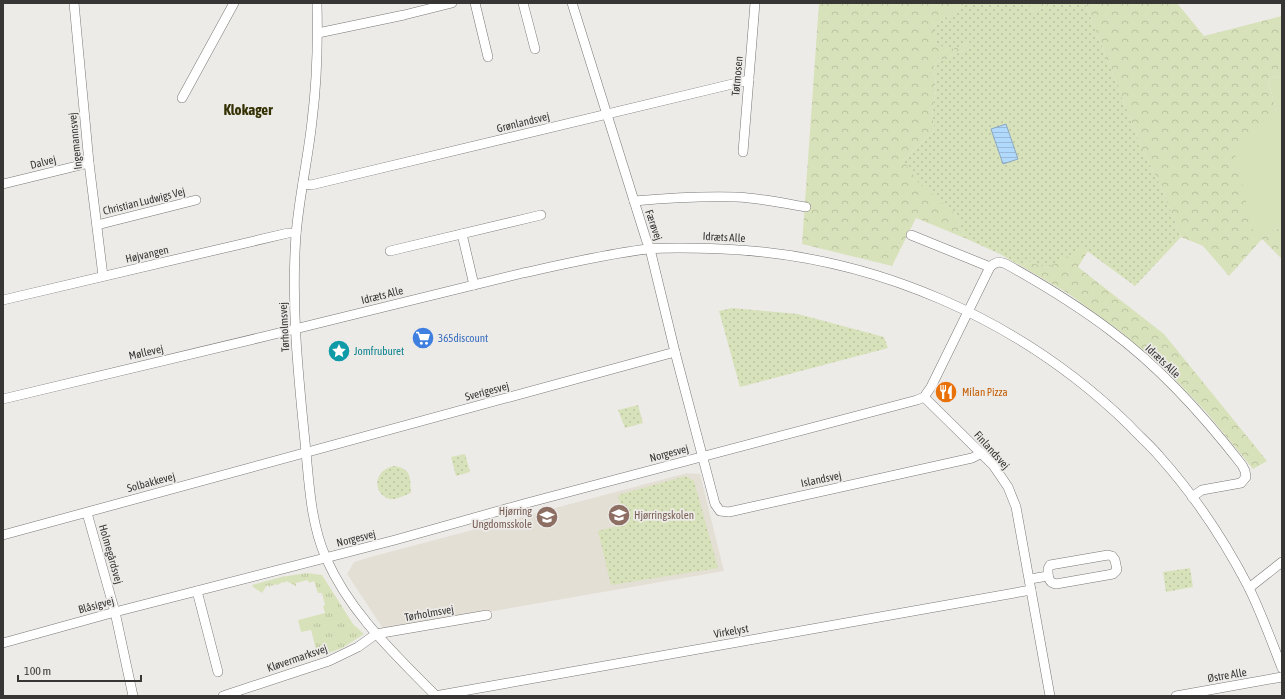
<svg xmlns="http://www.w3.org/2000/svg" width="1285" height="699" viewBox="0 0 1285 699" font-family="'Asap Condensed',sans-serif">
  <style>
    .built { fill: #e4dfd5 }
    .grass { fill: url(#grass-tufts) }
    .forest { fill: url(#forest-crowns) }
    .park { fill: url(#park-dots) }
    .garden { fill: #d8e2ba }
    .water { fill: url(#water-rules); stroke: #8ca8c0 }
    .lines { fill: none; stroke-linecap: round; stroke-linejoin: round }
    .minor-casing { stroke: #7a7876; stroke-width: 10 }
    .minor { stroke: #fff; stroke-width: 9 }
    .labels { text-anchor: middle; stroke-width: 3.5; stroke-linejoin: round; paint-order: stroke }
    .street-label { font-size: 11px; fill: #373635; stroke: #edebe8 }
    .shop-label { font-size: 11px; fill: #366cbe; stroke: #edebe8; text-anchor: start }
    .culture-label { font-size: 11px; fill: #0d838f; stroke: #edebe8; text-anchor: start }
    .food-label { font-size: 11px; fill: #c56008; stroke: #edebe8; text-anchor: start }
    .education-label { font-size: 11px; fill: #785e54; stroke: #edebe8; text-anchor: end }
    .district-label { font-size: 15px; font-weight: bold; fill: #343105; stroke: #edebe8 }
  </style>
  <defs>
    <pattern id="grass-tufts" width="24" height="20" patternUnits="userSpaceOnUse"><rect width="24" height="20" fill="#d8e2ba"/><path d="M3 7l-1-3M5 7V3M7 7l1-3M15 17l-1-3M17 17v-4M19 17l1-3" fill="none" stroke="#bac2a0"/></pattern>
    <pattern id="forest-crowns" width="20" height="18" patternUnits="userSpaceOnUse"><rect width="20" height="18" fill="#d8e2ba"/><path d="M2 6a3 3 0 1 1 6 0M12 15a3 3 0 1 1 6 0" fill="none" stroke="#bac2a0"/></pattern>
    <pattern id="park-dots" width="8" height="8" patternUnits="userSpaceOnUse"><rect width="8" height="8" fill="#d8e2ba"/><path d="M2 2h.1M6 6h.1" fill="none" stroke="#bac2a0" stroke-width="1.8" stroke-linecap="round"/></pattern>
    <pattern id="water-rules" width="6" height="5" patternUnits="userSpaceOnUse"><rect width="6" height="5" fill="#b1d9fc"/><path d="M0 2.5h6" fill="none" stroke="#99bbd9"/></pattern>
  </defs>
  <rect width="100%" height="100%" fill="#edebe8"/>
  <path class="built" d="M687 473 700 474 724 571 384 630 347 574 354 562 374 556Z"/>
  <path class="grass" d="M307 573 322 575 353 624 364 634 342 648 318 657 311 630 301 632 298 620 325 613 323 606 325 605 322 593H318L314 581 309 583 308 580 296 583V586L286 581 285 583 283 582 277 585 275 584 273 586 271 585 270 587 267 585 262 593 253 587 252 585 281 577Z"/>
  <g class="forest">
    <path d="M819 3H966L933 27 953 48 969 42 972 47 934 63 936 90 932 113 935 130 903 160 955 214 967 239 916 218 892 266 802 244Z"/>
    <path d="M1029 3H1055L1032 12Z"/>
    <path d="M1085 3H1177L1204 36 1282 16V75L1268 79 1276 111 1255 234 1282 228V259L1262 239 1229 276 1203 246 1181 237 1161 187 1142 149Z"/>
    <path d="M1097 221 1088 251 1078 267 1164 334 1267 461 1253 469 1207 413 1166 370 1121 332 1069 294 1023 267 1028 261 1047 268Z"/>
  </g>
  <g class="park">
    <path d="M966 3H1029L1032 12 1055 3H1085L1142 149 1161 187 1181 237 1135 286 1083 248 1047 268 1028 261 1023 267 1000 254 967 239 955 214 918 182 903 160 935 130 932 113 936 90 934 63 972 47 969 42 953 49 937 45 933 27Z"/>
    <path d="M732 308 798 314 884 337 888 348 740 387 719 311Z"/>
    <path d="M638 405 643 423 625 428 618 410Z"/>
    <path d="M465 454 470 472 456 476 451 457Z"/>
    <path d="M394 466C412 469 410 477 411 493 405 495 396 500 390 499 373 495 372 470 394 466Z"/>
    <path d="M686 476 694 481 718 568 611 585 598 531 625 524 618 495Z"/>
    <path d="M1190 568 1193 587 1166 592 1163 572Z"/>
  </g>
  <path class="garden" d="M1282 75V228L1254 235 1233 145 1276 111 1268 79Z"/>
  <path class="water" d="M1006 124 1018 159 1003 164 991 129Z"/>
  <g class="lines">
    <g class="minor-casing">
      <g id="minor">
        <path d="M74 3 89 163 103 276"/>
        <path d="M317 3C318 43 317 82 312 121 308 159 299 197 296 235 291 304 298 373 305 442 309 480 310 522 326 558 350 613 394 653 436 696"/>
        <path d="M475 3 488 57"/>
        <path d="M523 3 535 49"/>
        <path d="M572 3 646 239 650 249 675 352 715 504 720 511 729 512 972 458 982 453"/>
        <path d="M318 33 404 15 452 3"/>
        <path d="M182 98 234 3"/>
        <path d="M743 152 755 3"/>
        <path d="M3 184 89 163"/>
        <path d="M303 184 311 185 749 80"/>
        <path d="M634 201C668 198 701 196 736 197 759 198 783 203 806 207"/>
        <path d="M97 225 196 200"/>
        <path d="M462 234 474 285"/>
        <path d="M911 235 990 267"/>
        <path d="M390 251 541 215"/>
        <path d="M3 300 288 233H296"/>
        <path d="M924 397 993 465 1008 487 1016 507 1050 696"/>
        <path d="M3 399C124 370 244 342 364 312 417 299 470 286 523 273 564 264 606 254 648 249 672 247 697 248 722 249 874 255 1020 319 1129 425 1139 436 1150 445 1160 457 1194 495 1224 540 1248 586 1261 612 1271 640 1282 668"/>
        <path d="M87 513 115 612 133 696"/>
        <path d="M3 535 675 352"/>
        <path d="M1108 555 1112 556 1115 560 1117 570 1113 574 1056 584C1048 583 1048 576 1048 569L1050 565Z"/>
        <path d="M1030 579 1048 576"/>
        <path d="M1249 588 1282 562"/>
        <path d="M197 591 218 672"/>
        <path d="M3 643 115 612 395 540 527 503 917 400 924 397 931 387 990 267C995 262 999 261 1006 264 1042 284 1078 306 1111 331 1161 368 1204 416 1242 465L1245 471 1246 477 1241 483 1202 490 1192 497"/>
        <path d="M223 696 329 661 358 647 376 634 487 615"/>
        <path d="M435 696 1031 590"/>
        <path d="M1176 696 1282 677"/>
      </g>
    </g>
    <use href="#minor" class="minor"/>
  </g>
  <defs>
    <g id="supermarket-disc" transform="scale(1.15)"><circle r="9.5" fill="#3f7fe0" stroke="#edebe8"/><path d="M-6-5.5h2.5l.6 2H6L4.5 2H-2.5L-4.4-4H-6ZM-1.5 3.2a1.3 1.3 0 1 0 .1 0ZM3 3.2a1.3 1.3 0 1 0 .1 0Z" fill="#fff"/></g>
    <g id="sight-disc" transform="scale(1.15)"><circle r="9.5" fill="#0f9aa8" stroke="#edebe8"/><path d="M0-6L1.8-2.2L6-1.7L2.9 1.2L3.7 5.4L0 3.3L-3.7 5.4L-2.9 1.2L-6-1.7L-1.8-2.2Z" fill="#fff"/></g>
    <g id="restaurant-disc" transform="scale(1.15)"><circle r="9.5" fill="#e8710a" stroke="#edebe8"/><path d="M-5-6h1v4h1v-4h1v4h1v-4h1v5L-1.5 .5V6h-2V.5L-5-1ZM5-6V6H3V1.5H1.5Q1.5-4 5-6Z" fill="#fff"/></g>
    <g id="school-disc" transform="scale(1.15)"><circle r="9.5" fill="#8d6e63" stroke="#edebe8"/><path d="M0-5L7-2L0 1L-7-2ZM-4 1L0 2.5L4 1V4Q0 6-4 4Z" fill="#fff"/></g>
  </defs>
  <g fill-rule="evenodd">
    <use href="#supermarket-disc" x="423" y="338"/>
    <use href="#sight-disc" x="339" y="351"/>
    <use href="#restaurant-disc" x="946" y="392"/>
    <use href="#school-disc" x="619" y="515"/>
    <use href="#school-disc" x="547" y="517"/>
  </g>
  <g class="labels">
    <g class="street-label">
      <text transform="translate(737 76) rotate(-85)" y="4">Tøtmosen</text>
      <text transform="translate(523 122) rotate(-14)" y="4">Grønlandsvej</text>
      <text transform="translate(75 141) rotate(-96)" y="4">Ingemannsvej</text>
      <text transform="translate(43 162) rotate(-14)" y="4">Dalvej</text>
      <text transform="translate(144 201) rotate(-14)" y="4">Christian Ludwigs Vej</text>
      <text transform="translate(654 225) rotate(71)" y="4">Færøvej</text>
      <text transform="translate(724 237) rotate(3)" y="4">Idræts Alle</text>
      <text transform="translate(147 254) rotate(-13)" y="4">Højvangen</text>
      <text transform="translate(382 295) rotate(-14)" y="4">Idræts Alle</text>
      <text transform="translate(284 327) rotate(-93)" y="4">Tørholmsvej</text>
      <text transform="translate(146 352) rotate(-13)" y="4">Møllevej</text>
      <text transform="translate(1163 361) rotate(43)" y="4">Idræts Alle</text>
      <text transform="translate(487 391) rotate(-15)" y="4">Sverigesvej</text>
      <text transform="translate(992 450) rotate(48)" y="4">Finlandsvej</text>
      <text transform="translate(669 453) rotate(-15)" y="4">Norgesvej</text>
      <text transform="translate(821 479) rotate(-12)" y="4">Islandsvej</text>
      <text transform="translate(151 482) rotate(-15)" y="4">Solbakkevej</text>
      <text transform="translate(356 538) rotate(-14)" y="4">Norgesvej</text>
      <text transform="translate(111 554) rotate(74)" y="4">Holmegårdsvej</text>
      <text transform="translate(96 605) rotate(-15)" y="4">Blåsigvej</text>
      <text transform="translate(429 613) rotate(-10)" y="4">Tørholmsvej</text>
      <text transform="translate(731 631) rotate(-10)" y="4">Virkelyst</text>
      <text transform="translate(297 658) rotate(-19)" y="4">Kløvermarksvej</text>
      <text transform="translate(1227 675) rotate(-10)" y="4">Østre Alle</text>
    </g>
    <g class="shop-label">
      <text x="438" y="342">365discount</text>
    </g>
    <g class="culture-label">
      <text x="354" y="355">Jomfruburet</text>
    </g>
    <g class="food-label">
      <text x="962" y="396">Milan Pizza</text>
    </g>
    <g class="education-label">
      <text x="532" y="515">Hjørring<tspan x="532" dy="13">Ungdomsskole</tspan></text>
      <text x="634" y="519" text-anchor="start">Hjørringskolen</text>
    </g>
    <g class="district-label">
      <text x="248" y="115">Klokager</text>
    </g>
  </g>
  <rect width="1285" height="699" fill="none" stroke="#373635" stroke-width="8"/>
  <path d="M18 675v6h123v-6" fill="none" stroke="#373635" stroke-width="2"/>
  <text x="24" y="675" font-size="12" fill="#373635" stroke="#edebe8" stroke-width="3" paint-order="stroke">100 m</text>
</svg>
